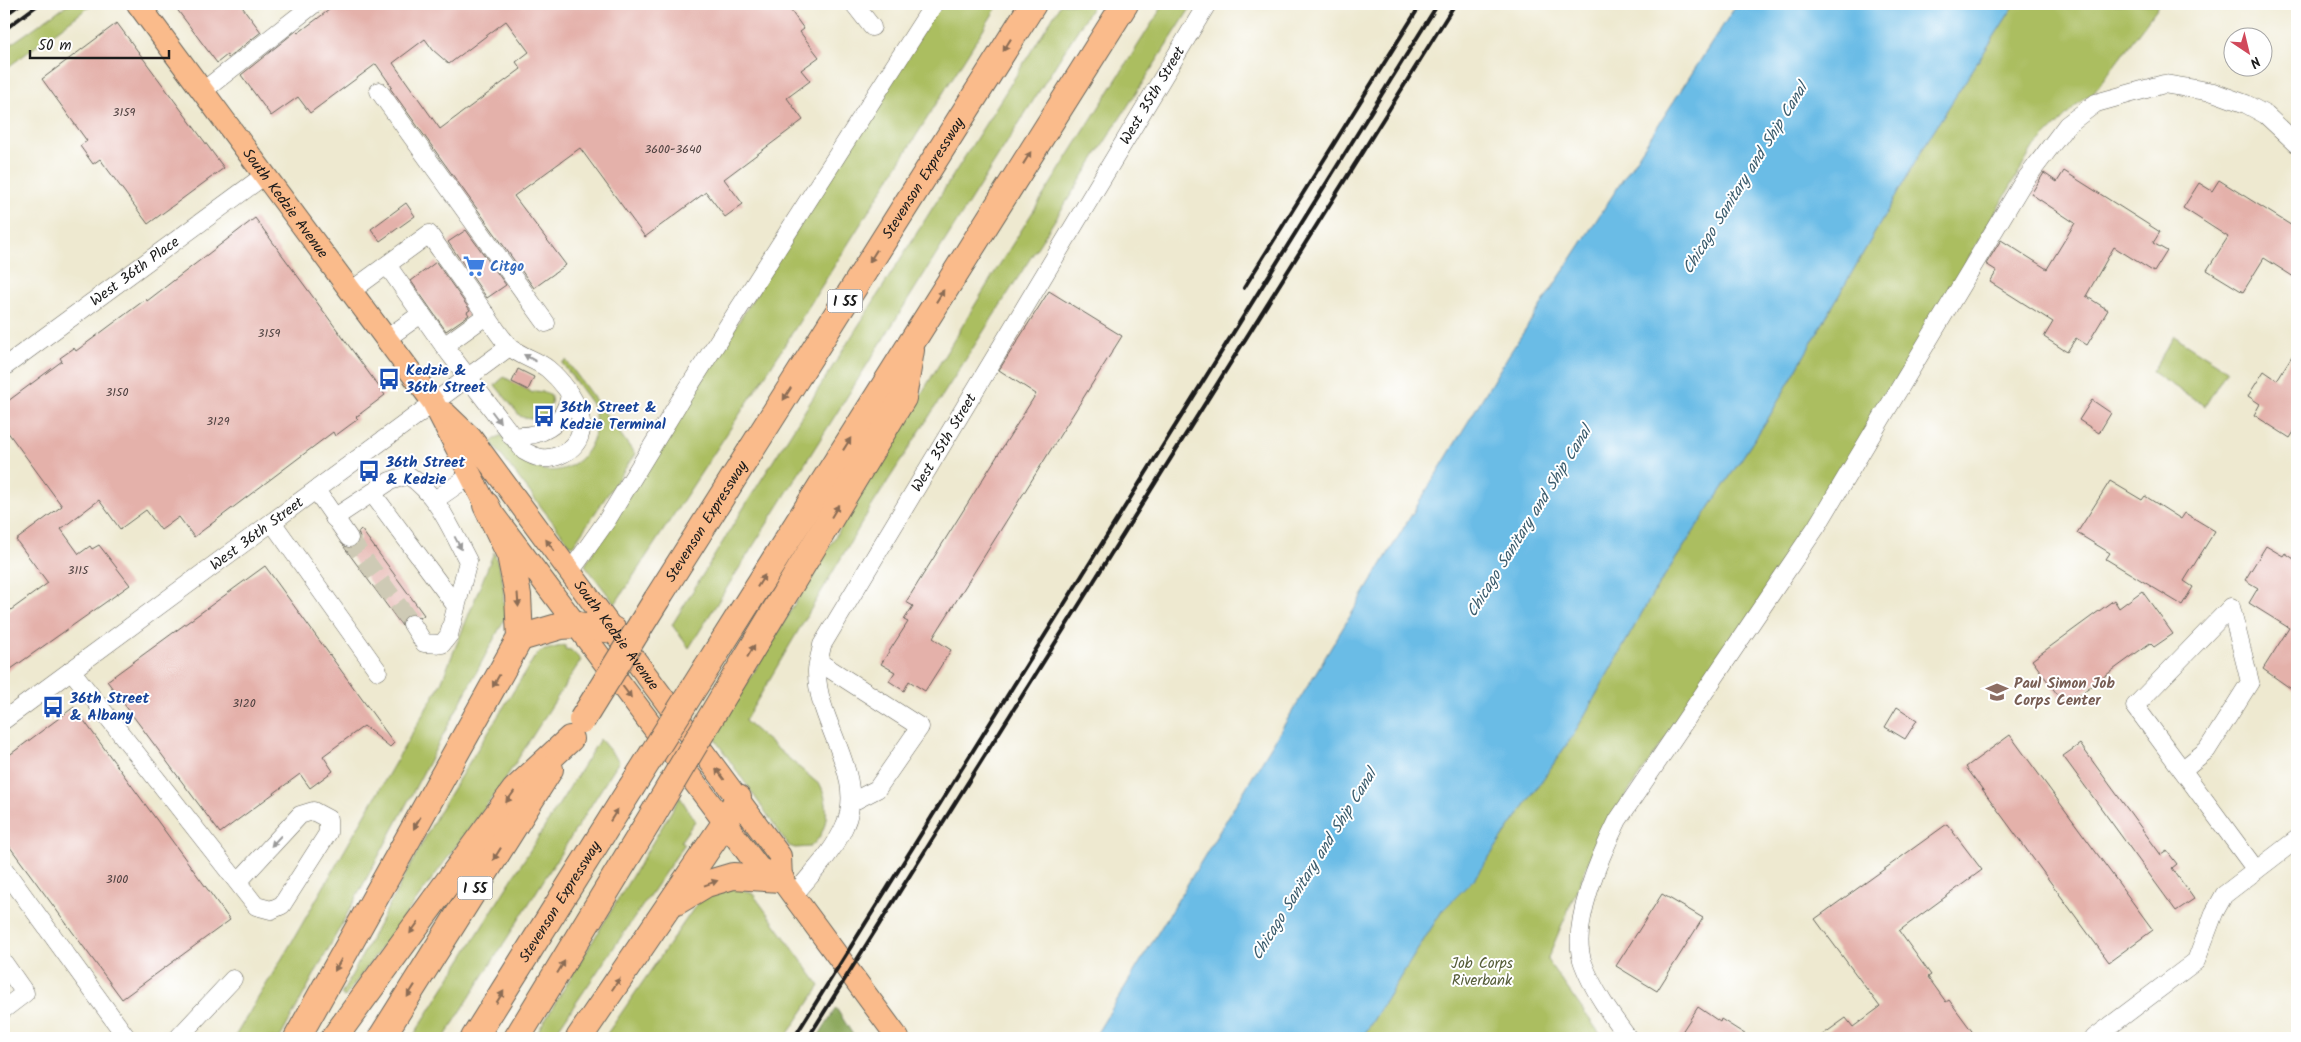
<svg xmlns="http://www.w3.org/2000/svg" width="2301" height="1042" viewBox="0 0 2301 1042" font-family="Kalam,sans-serif">
  <style>
    .green { fill: #abbe61; stroke: #646d3e }
    .forest { fill: #88a557; stroke: #52603a }
    .water { fill: #6abce6; stroke: #436c81 }
    .building { fill: #e4b1aa; fill-rule: evenodd }
    .lines { fill: none; stroke-linecap: round; stroke-linejoin: round }
    .minor-tunnel { stroke: #cecab5; stroke-width: 18; stroke-dasharray: 18 9; stroke-linecap: butt }
    .minor-casing { stroke: #66645b; stroke-width: 19 }
    .major-casing { stroke: #66645b; stroke-width: 24 }
    .highway-casing { stroke: #66645b; stroke-width: 28 }
    .minor { stroke: #fff; stroke-width: 18 }
    .major { stroke: #fabb8b; stroke-width: 22 }
    .highway { stroke: #fabb8b; stroke-width: 26 }
    .rail { stroke: #1c1c1c; stroke-width: 4 }
    .highway-bridge-casing { stroke: #66645b; stroke-width: 28; stroke-linecap: butt }
    .highway-bridge { stroke: #fabb8b; stroke-width: 26 }
    .oneway { fill: #8b6c54 }
    .oneway2 { fill: #999 }
    .labels { text-anchor: middle; stroke-width: 4; stroke-linejoin: round; paint-order: stroke }
    .number-label { font-size: 12px; fill: #4e4140 }
    .shield { fill: #fff; stroke: #606060; stroke-width: 1 }
    .shield-label { font-size: 14px; font-weight: bold; fill: #1c1c1c }
    .street-label { font-size: 15px; fill: #1c1c1c; stroke: #fff }
    .shop-label { font-size: 15px; font-weight: bold; fill: #366cbe; stroke: #fff; text-anchor: start }
    .transit-label { font-size: 15px; font-weight: bold; fill: #164399; stroke: #fff; text-anchor: start }
    .education-label { font-size: 15px; font-weight: bold; fill: #785e54; stroke: #fff; text-anchor: start }
    .park-label { font-size: 15px; fill: #555d38; stroke: #fff }
    .water-label { font-size: 16px; font-style: italic; fill: #3b5c6d; stroke: #fff }
  </style>
  <rect width="100%" height="100%" fill="#fff"/>
  <filter id="ink" filterUnits="userSpaceOnUse"><feTurbulence type="fractalNoise" baseFrequency=".02" numOctaves="2"/><feDisplacementMap in="SourceGraphic" scale="10" xChannelSelector="R" yChannelSelector="G"/><feConvolveMatrix kernelMatrix="1 2 1 2 8 2 1 2 1" color-interpolation-filters="sRGB"/></filter>
  <filter id="wash" filterUnits="userSpaceOnUse"><feTurbulence type="fractalNoise" baseFrequency=".0096" numOctaves="4" result="noise"/><feDisplacementMap in="SourceGraphic" scale="20" xChannelSelector="R" yChannelSelector="G"/><feGaussianBlur stdDeviation="1.12" result="paint"/><feColorMatrix in="noise" values="0 0 0 0 0 0 0 0 0 0 0 0 0 0 0 0 0 1.4 0 .05"/><feComposite in="paint" operator="in"/></filter>
  <g filter="url(#wash)">
    <rect width="100%" height="100%" fill="#eee9d0"/>
    <g class="green">
      <path d="M68 4H93L4 70V49Z"/>
      <path d="M939 4H999L772 365 615 604 585 565Z"/>
      <path d="M1061 4H1094L689 648 672 625 741 512Z"/>
      <path d="M1164 4H1193L870 509 745 721 821 786C830 807 829 832 810 847L795 848 789 846 714 738 993 275Z"/>
      <path d="M2015 4H2160L2093 94 2084 98 2032 150 1793 556 1603 828 1547 960 1603 1038H1362L1442 911 1474 879 1574 734 1652 595 1769 417 1932 133Z"/>
      <path d="M2174 336 2227 370 2205 406 2152 372Z"/>
      <path d="M566 360 635 454 572 547 491 442 501 435C509 446 515 458 527 464 568 487 608 446 592 404L562 363Z"/>
      <path d="M504 377 533 393 535 391 544 392 551 396C554 415 536 424 520 416L495 385Z"/>
      <path d="M494 552C500 569 506 585 503 604H508L504 620 396 824 280 1038H234L290 945 441 683Z"/>
      <path d="M565 645V649L571 650 581 660 502 784 345 997 341 995 441 808 534 658 541 651Z"/>
      <path d="M600 739 619 761 444 1038H412Z"/>
      <path d="M680 797 695 821 681 841 684 845 552 1038H534Z"/>
      <path d="M736 887 753 894 820 986 785 1038H604L694 908 703 898Z"/>
    </g>
    <path class="forest" d="M836 1008 855 1038H817Z"/>
    <path class="water" d="M1737 4H2015L1932 133 1769 417 1652 595 1574 734 1474 879 1442 911 1362 1038H1094L1508 356Z"/>
    <g id="blocks">
      <g class="building">
        <path d="M173 4H240L261 32 228 58 227 55 217 63Z"/>
        <path d="M337 4H786L804 29 800 32 819 57 801 70 810 81 787 98 803 120 724 179 743 204 725 217 706 192 645 237 580 148 514 196 566 265 534 288 390 88 392 87 376 64 310 113 298 97 271 116 241 75 296 31 298 33ZM506 21 529 52 516 62 521 69 440 129 393 63 425 39 433 50 449 64Z"/>
        <path d="M117 23 224 168 148 224 100 159 93 164 80 146 87 141 42 79Z"/>
        <path d="M2064 171 2160 232 2153 243 2167 251 2154 272 2114 247 2086 296 2108 310 2087 345 2076 338 2067 352 2044 337 2053 322 1990 282 1997 271 1986 264 2001 240 2047 269 2075 223 2031 194 2044 173 2057 182Z"/>
        <path d="M2219 180 2297 229V279L2264 258 2243 292 2207 270 2228 237 2183 208 2199 183 2212 191Z"/>
        <path d="M406 203 415 216 380 241 371 229Z"/>
        <path d="M255 218 385 395 356 417 358 419 335 436 333 432 194 537 179 517 161 530 146 510 120 529 99 500 61 529 79 554 90 546 92 549 99 545 130 585 4 674V615L48 583 16 540 62 506 4 427V404L62 361 60 358 74 348 76 351 146 299 147 301Z"/>
        <path d="M466 230 506 285 487 298 448 242Z"/>
        <path d="M436 262 470 310 467 312 469 315 446 331 411 281Z"/>
        <path d="M1049 291 1122 336 933 638 951 650 925 691 909 681 904 691 889 681 895 672 881 664 908 622 904 620 913 606 906 602 1036 394 999 370Z"/>
        <path d="M2297 348V427L2290 438 2254 415 2260 404 2248 396 2264 371 2277 380Z"/>
        <path d="M518 369 534 377 528 390 512 382Z"/>
        <path d="M2092 400 2111 413 2099 433 2079 420Z"/>
        <path d="M2110 481 2142 500 2145 496 2181 519 2185 513 2215 531 2184 581 2193 587 2182 605 2106 559 2110 553 2077 533Z"/>
        <path d="M361 529 424 615 420 618 412 613 407 615 402 620V626L344 547 350 548 355 546 360 538 358 532Z"/>
        <path d="M2266 546 2283 556 2285 553 2297 561V693L2263 669 2289 628 2249 603 2258 588 2245 580Z"/>
        <path d="M265 566 394 743 390 747 364 726 323 756 333 771 310 788 300 774 220 833 107 681Z"/>
        <path d="M2142 591 2173 634 2154 647 2150 643 2065 705 2032 660 2114 600 2119 608Z"/>
        <path d="M74 707 230 920 122 999 4 839V759Z"/>
        <path d="M1897 707 1917 720 1905 739 1885 727Z"/>
        <path d="M2010 735 2153 930 2109 962 1966 767Z"/>
        <path d="M2080 744 2161 855 2167 851 2177 864 2172 868 2194 899 2176 911 2063 756Z"/>
        <path d="M1947 824 1982 870 1899 931 1931 975 1928 977 1946 1002 1949 1000 1977 1038H1818L1846 1018 1853 1027 1880 1007 1815 919Z"/>
        <path d="M1662 894 1703 918 1657 991 1616 966Z"/>
        <path d="M1698 1007 1720 1022 1721 1019 1751 1038H1678Z"/>
      </g>
    </g>
  </g>
  <g filter="url(#ink)">
    <use href="#blocks" fill-opacity="0" stroke="#66645b" stroke-width="1"/>
    <g class="lines">
      <path class="minor-tunnel" d="M349 538 412 624"/>
      <g class="minor-casing">
        <g id="minor">
          <path d="M854 4 872 27"/>
          <path d="M203 91 314 4"/>
          <path d="M379 91 546 323"/>
          <path d="M387 265 444 346 487 315"/>
          <path d="M351 291 429 234C447 260 466 286 484 312 492 323 499 336 509 346 519 356 537 360 548 369 573 390 602 437 560 455 546 461 536 458 524 451L444 346"/>
          <path d="M386 339 421 314"/>
          <path id="s1" d="M4 367 265 175"/>
          <path d="M511 436C540 438 563 426 570 396"/>
          <path d="M316 490 349 538"/>
          <path d="M372 493 456 606"/>
          <path d="M435 500 471 475"/>
          <path d="M334 518 390 481 408 475C438 495 451 529 468 561L449 635 442 644 424 643 412 624"/>
          <path d="M272 522 378 671"/>
          <path d="M570 572 607 520 681 399 934 4"/>
          <path d="M819 662 920 727 877 789 852 802"/>
          <path d="M71 670 256 906 271 910 282 905 328 833V819L313 811 300 815 238 882"/>
          <path id="s2" d="M4 720 509 347"/>
          <path d="M2182 770 2207 750 2250 682 2231 607 2135 706 2256 870"/>
          <path d="M4 869 127 1038"/>
          <path id="s3" d="M793 896C812 873 834 852 845 825 867 775 816 722 817 671 817 663 821 653 822 645L1207 4"/>
          <path d="M4 963 25 993 4 1009"/>
          <path d="M178 1038 233 979"/>
          <path d="M1628 1038C1611 1015 1593 990 1583 963 1569 926 1601 854 1618 820L1817 526 2022 184 2067 125 2096 103 2164 84 2213 92 2246 104 2266 115 2297 144"/>
          <path d="M2094 1038 2196 961 2214 913 2224 895 2297 839"/>
        </g>
      </g>
      <g class="major-casing">
        <g id="major">
          <path id="s4" d="M138 4 433 402 486 505 759 868 781 879 898 1038"/>
          <path id="s5" d="M445 413 471 438 780 856 781 879"/>
        </g>
      </g>
      <g class="highway-casing">
        <g id="highway">
          <path id="s6" d="M657 599 1033 4"/>
          <path d="M520 638 561 626 577 625 613 630"/>
          <path d="M707 667 1125 4"/>
          <path d="M726 692 903 398 911 350"/>
          <path d="M676 902 706 884 733 876 781 879"/>
          <path d="M297 1038 520 638 518 595 510 555 486 505"/>
          <path d="M334 1038 515 790 570 739"/>
          <path d="M381 1038 550 769"/>
          <path id="s7" d="M474 1038 631 788"/>
          <path d="M517 1038 652 816"/>
          <path d="M579 1038 725 823 738 798"/>
        </g>
      </g>
      <use href="#minor" class="minor"/>
      <use href="#major" class="major"/>
      <use href="#highway" class="highway"/>
      <g class="rail">
        <path d="M4 16 20 4"/>
        <path d="M4 30 39 4"/>
        <path d="M1244 288 1421 4"/>
        <path d="M794 1038 1438 4"/>
        <path d="M808 1038 1455 4"/>
      </g>
      <g class="highway-bridge-casing">
        <g id="highway-bridge">
          <path d="M582 720 657 599"/>
          <path d="M631 788 707 667"/>
          <path d="M652 816 726 692"/>
        </g>
      </g>
      <use href="#highway-bridge" class="highway-bridge"/>
    </g>
    <defs><path id="oneway-solid" d="M-6-.8H1V-3.2L6.5 0L1 3.2V.8H-6Z" transform="scale(1.25)"/></defs>
    <g class="oneway">
      <use href="#oneway-solid" transform="translate(1007 45) rotate(122)"/>
      <use href="#oneway-solid" transform="translate(1027 158) rotate(-58)"/>
      <use href="#oneway-solid" transform="translate(873 256) rotate(122)"/>
      <use href="#oneway-solid" transform="translate(940 296) rotate(-58)"/>
      <use href="#oneway-solid" transform="translate(787 394) rotate(122)"/>
      <use href="#oneway-solid" transform="translate(847 444) rotate(-58)"/>
      <use href="#oneway-solid" transform="translate(835 511) rotate(-59)"/>
      <use href="#oneway-solid" transform="translate(550 545) rotate(-126)"/>
      <use href="#oneway-solid" transform="translate(761 581) rotate(-58)"/>
      <use href="#oneway-solid" transform="translate(518 600) rotate(86)"/>
      <use href="#oneway-solid" transform="translate(751 651) rotate(-59)"/>
      <use href="#oneway-solid" transform="translate(496 681) rotate(119)"/>
      <use href="#oneway-solid" transform="translate(627 692) rotate(53)"/>
      <use href="#oneway-solid" transform="translate(720 774) rotate(-127)"/>
      <use href="#oneway-solid" transform="translate(510 797) rotate(126)"/>
      <use href="#oneway-solid" transform="translate(614 815) rotate(-58)"/>
      <use href="#oneway-solid" transform="translate(417 823) rotate(119)"/>
      <use href="#oneway-solid" transform="translate(497 854) rotate(122)"/>
      <use href="#oneway-solid" transform="translate(711 883) rotate(-20)"/>
      <use href="#oneway-solid" transform="translate(414 928) rotate(126)"/>
      <use href="#oneway-solid" transform="translate(338 965) rotate(119)"/>
      <use href="#oneway-solid" transform="translate(561 967) rotate(-59)"/>
      <use href="#oneway-solid" transform="translate(616 984) rotate(-56)"/>
      <use href="#oneway-solid" transform="translate(411 991) rotate(122)"/>
      <use href="#oneway-solid" transform="translate(500 997) rotate(-58)"/>
    </g>
    <g class="oneway2">
      <use href="#oneway-solid" transform="translate(530 358) rotate(-151)"/>
      <use href="#oneway-solid" transform="translate(496 417) rotate(53)"/>
      <use href="#oneway-solid" transform="translate(458 543) rotate(62)"/>
      <use href="#oneway-solid" transform="translate(276 841) rotate(133)"/>
    </g>
  </g>
  <defs>
    <g id="supermarket-bare" transform="scale(1.725)"><path d="M-6-5.5h2.5l.6 2H6L4.5 2H-2.5L-4.4-4H-6ZM-1.5 3.2a1.3 1.3 0 1 0 .1 0ZM3 3.2a1.3 1.3 0 1 0 .1 0Z" fill="#3f7fe0" stroke="#fff" stroke-width="2.5" paint-order="stroke"/></g>
    <g id="bus-bare" transform="scale(1.725)"><path d="M-5-6H5V4H4V6H2V4H-2V6H-4V4H-5ZM-3.5-4V0h7V-4ZM-3.5 1.2v1.5H-2V1.2ZM2 1.2v1.5H3.5V1.2Z" fill="#1a4fb4" stroke="#fff" stroke-width="2.5" paint-order="stroke"/></g>
    <g id="school-bare" transform="scale(1.725)"><path d="M0-5L7-2L0 1L-7-2ZM-4 1L0 2.5L4 1V4Q0 6-4 4Z" fill="#8d6e63" stroke="#fff" stroke-width="2.5" paint-order="stroke"/></g>
  </defs>
  <g fill-rule="evenodd">
    <use href="#supermarket-bare" x="474" y="266"/>
    <use href="#bus-bare" x="389" y="379"/>
    <use href="#bus-bare" x="544" y="416"/>
    <use href="#bus-bare" x="369" y="471"/>
    <use href="#school-bare" x="1997" y="692"/>
    <use href="#bus-bare" x="53" y="707"/>
  </g>
  <g class="labels">
    <g class="number-label">
      <text x="124" y="116">3159</text>
      <text x="673" y="153">3600-3640</text>
      <text x="269" y="337">3159</text>
      <text x="117" y="396">3150</text>
      <text x="218" y="425">3129</text>
      <text x="78" y="574">3115</text>
      <text x="244" y="707">3120</text>
      <text x="117" y="883">3100</text>
    </g>
    <g class="shield">
      <rect x="827.5" y="289.5" width="35" height="23" rx="4"/>
      <rect x="457.5" y="876.5" width="35" height="23" rx="4"/>
    </g>
    <g class="shield-label">
      <text x="845" y="306">I 55</text>
      <text x="475" y="893">I 55</text>
    </g>
    <g class="street-label">
      <text dy="5" stroke="none"><textPath href="#s3" startOffset="916">West 35th Street</textPath></text>
      <text dy="5" stroke="none"><textPath href="#s6" startOffset="498">Stevenson Expressway</textPath></text>
      <text dy="5" stroke="none"><textPath href="#s4" startOffset="248">South Kedzie Avenue</textPath></text>
      <text dy="5" stroke="none"><textPath href="#s1" startOffset="162">West 36th Place</textPath></text>
      <text dy="5" stroke="none"><textPath href="#s3" startOffset="511">West 35th Street</textPath></text>
      <text dy="5" stroke="none"><textPath href="#s6" startOffset="92">Stevenson Expressway</textPath></text>
      <text dy="5" stroke="none"><textPath href="#s2" startOffset="314">West 36th Street</textPath></text>
      <text dy="5" stroke="none"><textPath href="#s5" startOffset="281">South Kedzie Avenue</textPath></text>
      <text dy="5" stroke="none"><textPath href="#s7" startOffset="161">Stevenson Expressway</textPath></text>
    </g>
    <g class="shop-label">
      <text x="490" y="271">Citgo</text>
    </g>
    <g class="transit-label">
      <text x="406" y="375">Kedzie &amp;<tspan x="406" dy="17">36th Street</tspan></text>
      <text x="560" y="412">36th Street &amp;<tspan x="560" dy="17">Kedzie Terminal</tspan></text>
      <text x="386" y="467">36th Street<tspan x="386" dy="17">&amp; Kedzie</tspan></text>
      <text x="70" y="703">36th Street<tspan x="70" dy="17">&amp; Albany</tspan></text>
    </g>
    <g class="education-label">
      <text x="2014" y="688">Paul Simon Job<tspan x="2014" dy="17">Corps Center</tspan></text>
    </g>
    <g class="park-label">
      <text x="1482" y="968">Job Corps<tspan x="1482" dy="17">Riverbank</tspan></text>
    </g>
    <g class="water-label">
      <text transform="translate(1744 178) rotate(-58)" y="6">Chicago Sanitary and Ship Canal</text>
      <text transform="translate(1528 521) rotate(-58)" y="6">Chicago Sanitary and Ship Canal</text>
      <text transform="translate(1313 864) rotate(-58)" y="6">Chicago Sanitary and Ship Canal</text>
    </g>
  </g>
  <rect width="2301" height="1042" fill="none" stroke="#fff" stroke-width="20"/>
  <g transform="translate(2248 52) rotate(145)"><circle r="24" fill="#ffffff" stroke="#a4a4a4"/>
  <path d="M0-4L9 19L0 12L-9 19Z" fill="#d1495b"/>
  <text y="-8" font-size="14" font-weight="bold" text-anchor="middle" fill="#1c1c1c">N</text>
  </g>
  <path d="M30 50v8h139v-8" fill="none" stroke="#1c1c1c" stroke-width="2.5"/>
  <text x="38" y="50" font-size="15" fill="#1c1c1c" stroke="#ffffff" stroke-width="4" paint-order="stroke">50 m</text>
</svg>
